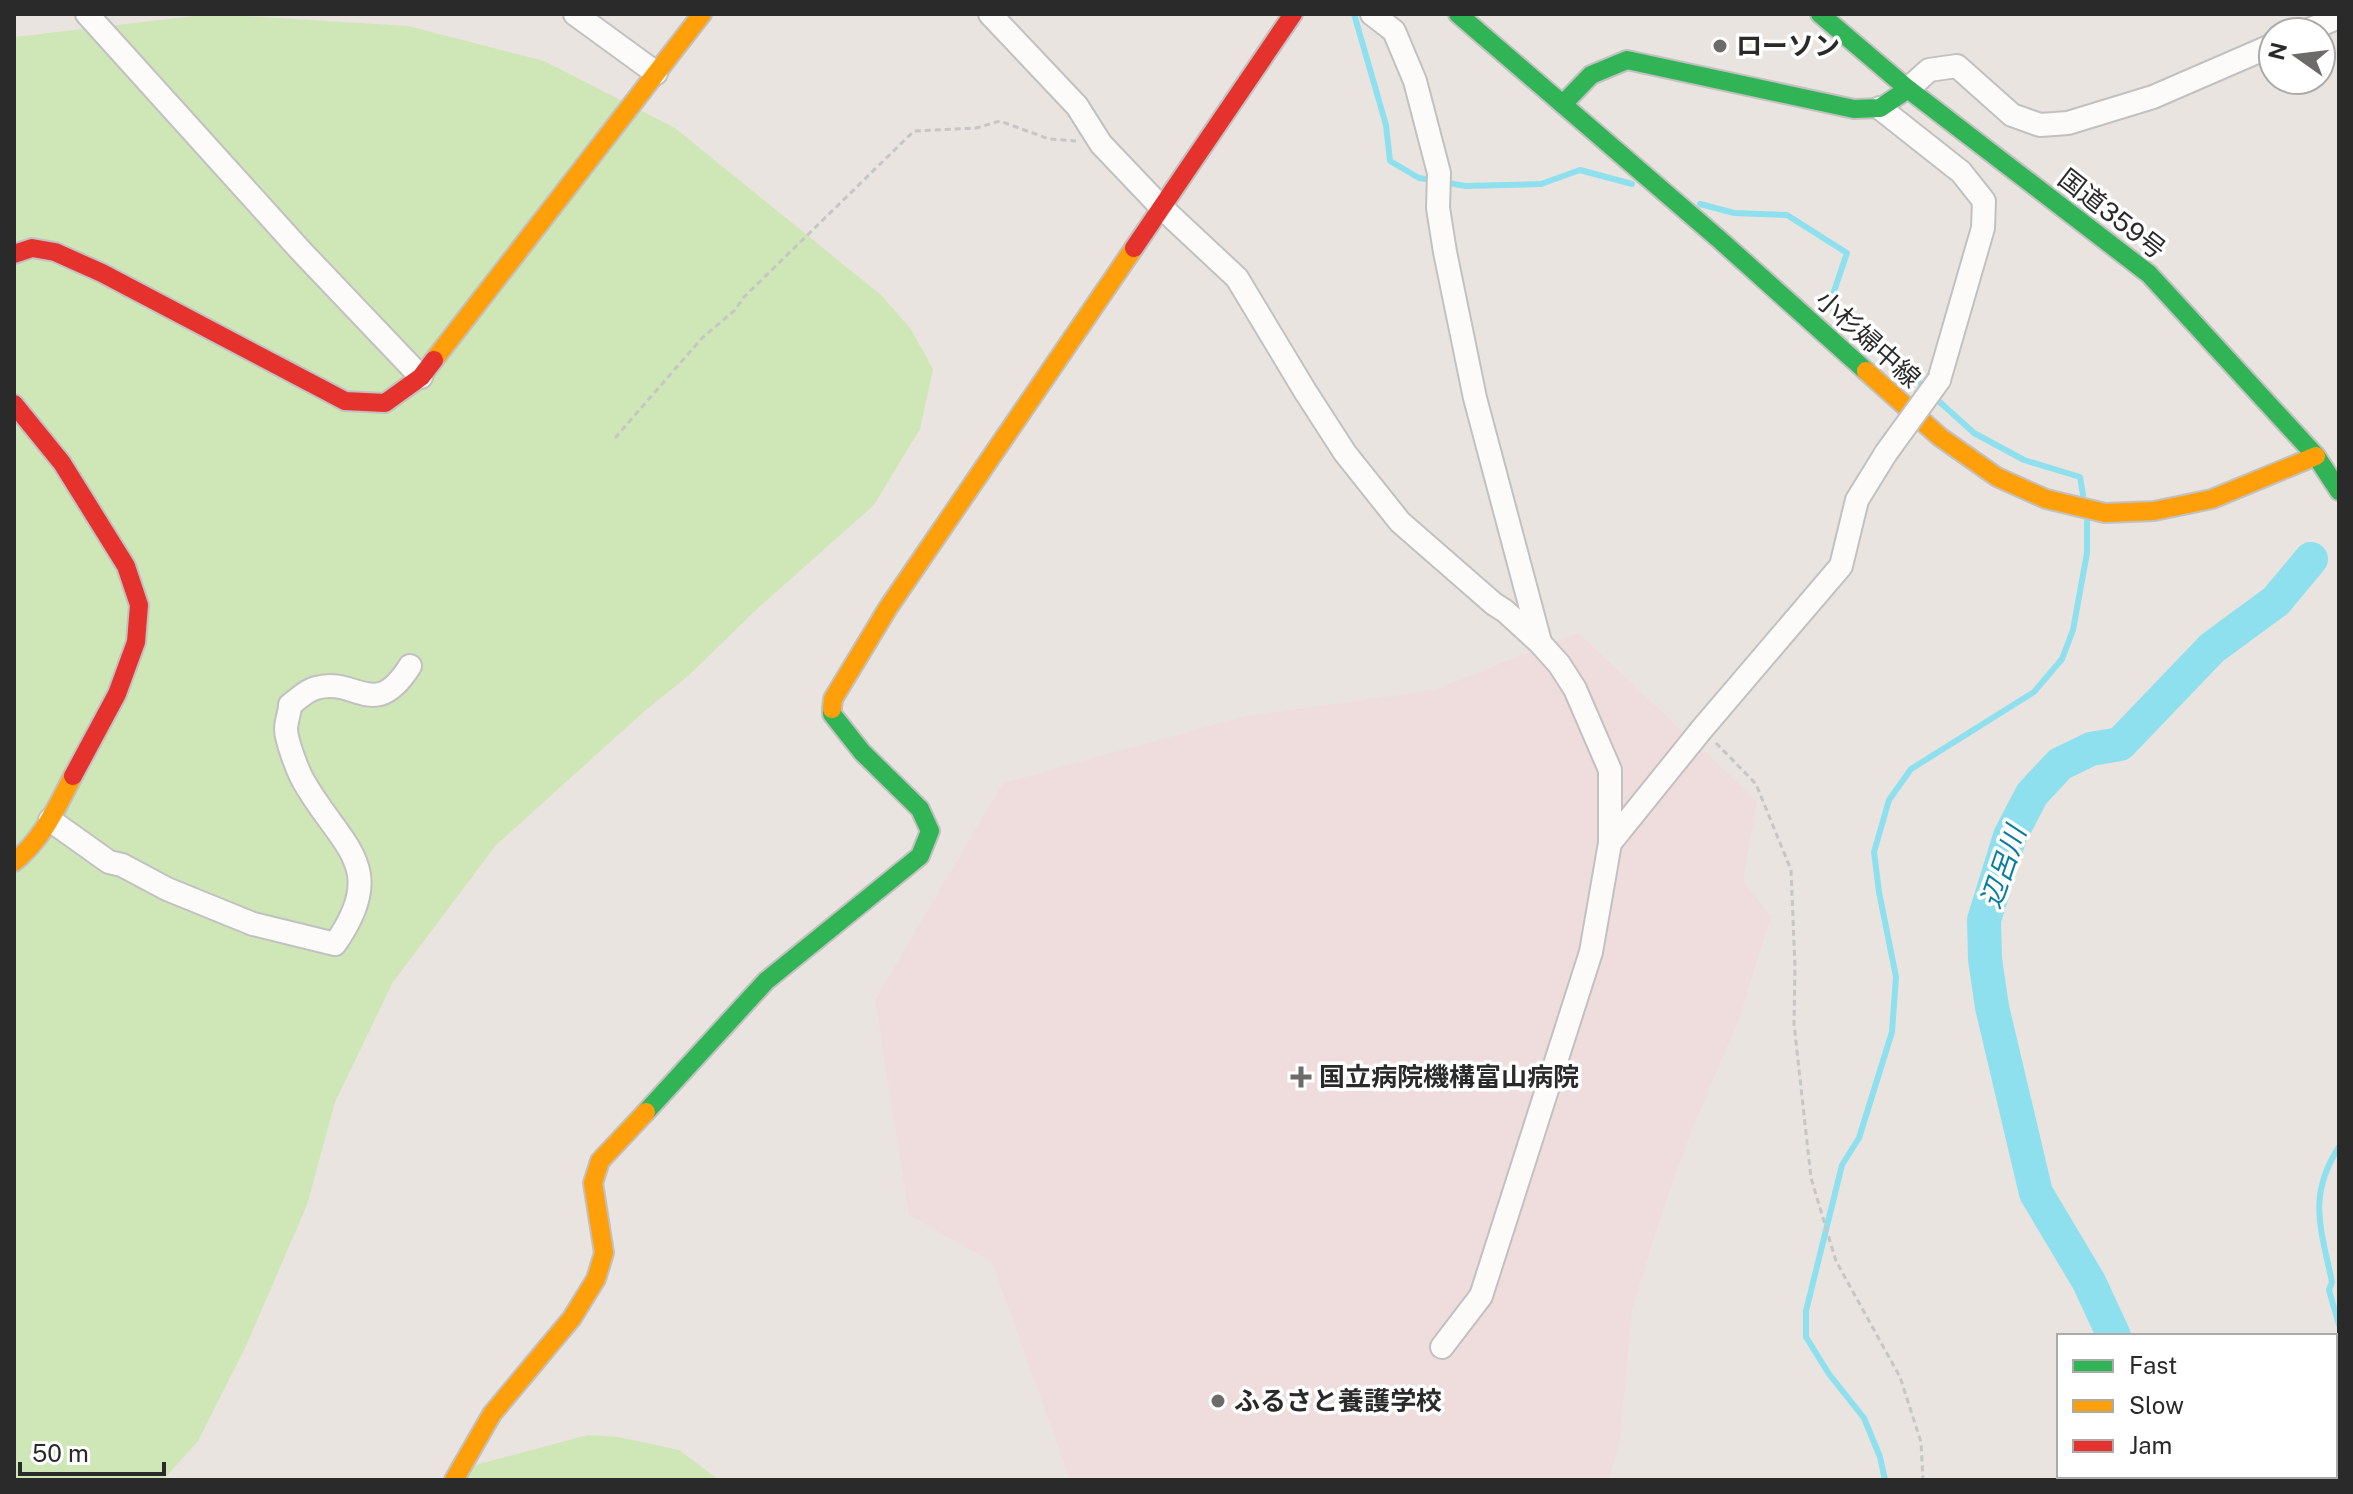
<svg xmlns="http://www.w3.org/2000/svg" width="2353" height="1494" viewBox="0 0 2353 1494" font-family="'Public Sans','Noto Sans JP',sans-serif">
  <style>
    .medical { fill: #efdddd }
    .green { fill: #cfe6b6 }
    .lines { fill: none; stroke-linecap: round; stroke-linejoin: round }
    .stream { stroke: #8fe0ee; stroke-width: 6 }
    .river { stroke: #8fe0ee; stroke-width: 34 }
    .street-casing { stroke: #c2c1c1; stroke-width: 26 }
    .fast-casing { stroke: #c2c1c1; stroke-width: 22 }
    .slow-casing { stroke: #c2c1c1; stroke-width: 22 }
    .jam-casing { stroke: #c2c1c1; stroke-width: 22 }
    .path { stroke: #c6c6c5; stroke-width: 3; stroke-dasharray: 6 4; stroke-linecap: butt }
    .street { stroke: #fcfbfa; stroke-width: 22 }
    .fast { stroke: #30b455; stroke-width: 18 }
    .slow { stroke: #ff9f0a; stroke-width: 18 }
    .jam { stroke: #e5322d; stroke-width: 18 }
    .street-bridge-casing { stroke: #c2c1c1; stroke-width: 26; stroke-linecap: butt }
    .street-bridge { stroke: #fcfbfa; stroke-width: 22 }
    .poi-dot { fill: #6d6b69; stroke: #fff; stroke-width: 3 }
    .labels { text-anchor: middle; stroke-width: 7; stroke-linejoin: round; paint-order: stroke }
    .poi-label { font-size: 26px; font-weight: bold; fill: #2a2a2a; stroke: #fff; text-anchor: start }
    .street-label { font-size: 26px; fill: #2a2a2a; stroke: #fff }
    .water-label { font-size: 28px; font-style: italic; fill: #067da2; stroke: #fff }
  </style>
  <rect width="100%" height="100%" fill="#e9e4df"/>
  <path class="medical" d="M1578 633 1757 801 1743 881 1771 916 1740 1016 1689 1137 1658 1225 1632 1310 1620 1439 1609 1480H1070L992 1262 909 1215 875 1000 1003 783 1242 717 1434 690Z"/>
  <g class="green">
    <path d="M212 14 408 26 544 61 675 128 881 295 910 328 933 369 920 429 874 505 757 609 688 676 647 709 496 845 393 982 335 1102 307 1205 246 1346 198 1441 163 1480H14V37Z"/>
    <path d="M588 1435 619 1437 679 1450 719 1480H444L472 1466Z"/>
  </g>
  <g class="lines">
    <g class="stream">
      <path d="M1354 14 1386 125 1390 161 1419 178 1433 180"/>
      <path d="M1444 182 1465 186 1541 184 1580 170 1632 184"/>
      <path d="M1700 204 1734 213 1787 215 1847 253 1829 306 1925 388"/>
      <path d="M1933 396 1974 433 2024 460 2080 477 2083 495"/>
      <path d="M2339 1147C2307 1196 2321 1229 2332 1282L2329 1290 2339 1325"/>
      <path d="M1885 1480 1880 1457 1864 1418 1829 1374 1806 1337V1311L1842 1165 1859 1138 1892 1032 1896 977 1879 892 1874 852 1889 800 1911 769 2034 692 2062 659 2073 630 2087 553V522"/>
    </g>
    <g class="river">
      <path d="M2114 1336 2089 1282 2036 1193 1992 1007 1985 959 1984 920 2010 836 2032 794 2060 764 2091 749 2120 744 2212 648 2276 601 2311 559"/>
      <path d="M2160 1480V1476"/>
    </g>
    <g class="street-casing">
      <g id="street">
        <path d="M87 14 302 252 421 377"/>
        <path d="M575 14 656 73"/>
        <path d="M990 14 1077 106 1101 144 1160 206 1237 278 1305 391 1345 453 1400 522 1494 604 1505 611 1540 643 1559 664 1575 689 1610 770V843L1591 952 1481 1296 1442 1347"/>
        <path d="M1372 14 1394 31 1415 81 1439 173 1438 208 1445 252 1475 398 1540 642"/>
        <path d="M2304 32 2339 17"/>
        <path d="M1908 89 1929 70 1957 66 2012 115 2040 125 2068 123 2153 97 2273 45"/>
        <path d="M1880 108 1961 172 1984 201 1983 228 1939 380"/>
        <path d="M50 820 109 862 122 865 167 889 253 924 335 944C390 866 341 847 304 782 298 772 286 740 286 729 286 721 290 713 290 705 298 699 307 690 316 688 356 676 374 723 410 666"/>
        <path d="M1610 843 1702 729 1841 566 1857 500 1886 453"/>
      </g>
    </g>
    <g class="fast-casing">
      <g id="fast">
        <path d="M1458 14 1720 240 1866 371"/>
        <path d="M1820 14 1908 89 2149 274 2316 456 2339 491"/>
        <path d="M1563 104 1591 75 1627 60 1854 109 1880 108 1908 89"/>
        <path d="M646 1112 766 981 920 856 930 831 920 809 862 752 832 714V709"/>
      </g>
    </g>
    <g class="slow-casing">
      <g id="slow">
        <path d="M434 360 702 14"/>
        <path d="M1866 371 1940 437 1997 477 2046 499 2105 513 2154 511 2212 499 2316 456"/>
        <path d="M832 709 833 699 888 608 1134 248"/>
        <path d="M14 862C42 840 57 807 73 776"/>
        <path d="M454 1480 492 1414 572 1318 596 1279 604 1253 593 1183 600 1161 646 1112"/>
      </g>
    </g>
    <g class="jam-casing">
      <g id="jam">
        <path d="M1134 248 1293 14"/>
        <path d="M14 254 32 248 55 252 102 273 345 401 385 403 421 377 434 360"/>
        <path d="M14 404 62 463 126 566 139 605 136 642 117 694 73 776"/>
      </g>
    </g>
    <g class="path">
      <path d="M615 438 702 338 735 310 744 297 914 131 976 128 1000 121 1049 139 1076 141"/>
      <path d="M1716 743 1756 784 1791 870 1795 967 1794 1024 1811 1178 1836 1261 1900 1377 1921 1442 1923 1480"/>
    </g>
    <use href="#street" class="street"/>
    <use href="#fast" class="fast"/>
    <use href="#slow" class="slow"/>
    <use href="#jam" class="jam"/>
    <g class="street-bridge-casing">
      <path id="street-bridge" d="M1886 453 1939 380"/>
    </g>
    <use href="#street-bridge" class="street-bridge"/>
  </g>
  <g class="poi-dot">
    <circle cx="1720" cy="46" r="8"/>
    <path d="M1297 1065h8v8h8v8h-8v8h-8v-8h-8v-8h8z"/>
    <circle cx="1218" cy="1401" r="8"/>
  </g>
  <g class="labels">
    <g class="poi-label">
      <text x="1736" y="55">ローソン</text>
      <text x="1319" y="1086">国立病院機構富山病院</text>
      <text x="1234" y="1410">ふるさと養護学校</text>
    </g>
    <g class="street-label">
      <text transform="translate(2112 214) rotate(38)" y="9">国道359号</text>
      <text transform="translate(1868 339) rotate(42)" y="9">小杉婦中線</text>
    </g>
    <g class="water-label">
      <text transform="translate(2003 867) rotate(-71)" y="10">辺呂川</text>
    </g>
  </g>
  <rect width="2353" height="1494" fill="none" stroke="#2a2a2a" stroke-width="32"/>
  <rect x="2057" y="1334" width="280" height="144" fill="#ffffff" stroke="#aaaaaa" stroke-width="2"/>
  <rect x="2073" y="1360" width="40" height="12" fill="#30b455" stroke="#aaaaaa" stroke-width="2"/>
  <text x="2129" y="1374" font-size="24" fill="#2a2a2a">Fast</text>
  <rect x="2073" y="1400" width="40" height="12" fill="#ff9f0a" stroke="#aaaaaa" stroke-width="2"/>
  <text x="2129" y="1414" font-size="24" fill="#2a2a2a">Slow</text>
  <rect x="2073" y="1440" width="40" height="12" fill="#e5322d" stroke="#aaaaaa" stroke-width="2"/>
  <text x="2129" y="1454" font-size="24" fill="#2a2a2a">Jam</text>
  <g transform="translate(2297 56) rotate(284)"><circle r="38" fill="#ffffff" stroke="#aaaaaa" stroke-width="2"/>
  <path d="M0-6L14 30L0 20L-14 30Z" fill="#6d6b69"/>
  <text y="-12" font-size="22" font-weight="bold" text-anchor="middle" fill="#2a2a2a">N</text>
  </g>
  <path d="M20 1462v12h144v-12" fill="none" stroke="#2a2a2a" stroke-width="4"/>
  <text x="32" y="1462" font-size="24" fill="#2a2a2a" stroke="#ffffff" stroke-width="6" paint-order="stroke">50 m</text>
</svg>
